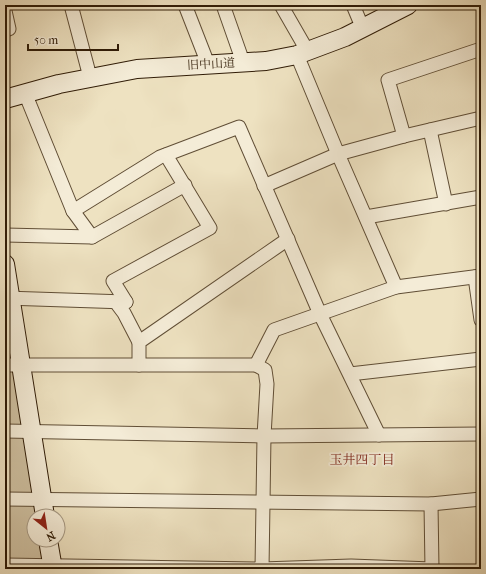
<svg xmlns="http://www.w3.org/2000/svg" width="486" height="574" viewBox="0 0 486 574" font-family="'IM FELL French Canon','Noto Serif JP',serif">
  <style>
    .green { fill: #cec0a1; stroke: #7f6e54 }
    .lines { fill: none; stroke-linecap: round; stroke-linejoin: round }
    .street-casing { stroke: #604e36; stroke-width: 15 }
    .secondary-casing { stroke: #301c07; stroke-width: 20 }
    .street { stroke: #f4ecd7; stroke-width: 13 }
    .secondary { stroke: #f4ecd7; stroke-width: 18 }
    .labels { text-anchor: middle; stroke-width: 4; stroke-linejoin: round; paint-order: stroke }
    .street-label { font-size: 12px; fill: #301c07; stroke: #f4ecd7 }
    .neighbourhood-label { font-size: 13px; fill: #7a1f14; stroke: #f4ecd7 }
  </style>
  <rect width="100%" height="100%" fill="#eee2c1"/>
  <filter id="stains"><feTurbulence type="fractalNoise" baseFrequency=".005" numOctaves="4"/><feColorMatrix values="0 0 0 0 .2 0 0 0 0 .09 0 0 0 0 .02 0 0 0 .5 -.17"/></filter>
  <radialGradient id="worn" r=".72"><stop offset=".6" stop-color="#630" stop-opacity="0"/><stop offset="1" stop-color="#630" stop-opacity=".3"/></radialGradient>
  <path class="green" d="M5 306 38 516H34V540H42L46 569 5 565Z"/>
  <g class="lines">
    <g class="street-casing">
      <g id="street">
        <path d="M71 5 90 77"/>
        <path d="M185 5 208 64"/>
        <path d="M223 5 243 62"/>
        <path d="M281 5 308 52"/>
        <path d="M353 5 363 29"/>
        <path d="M5 11 9 29"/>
        <path d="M297 55 338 154 396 287"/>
        <path d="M430 130 446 204"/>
        <path d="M404 136 388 80 481 49"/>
        <path d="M264 186 338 154 404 136 481 118"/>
        <path d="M73 211 160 157 239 127 320 314 379 435"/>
        <path d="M366 217 481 197"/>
        <path d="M5 235 92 237 73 211 25 93"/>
        <path d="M92 237 185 185"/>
        <path d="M475 277 481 320"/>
        <path d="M5 298 126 302"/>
        <path d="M139 342 124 313 118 305 126 302 113 281 210 228 166 155"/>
        <path d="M5 365H256L265 370 267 384 264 436 262 569"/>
        <path d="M139 365V342L288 239"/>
        <path d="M256 365 274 330 396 287 481 276"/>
        <path d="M350 374 481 359"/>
        <path d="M5 431 264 436 481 434"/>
        <path d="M5 499 431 504 481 499"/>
        <path d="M431 504 432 569"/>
        <path d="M5 565 262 569 351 566 432 569"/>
      </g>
    </g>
    <g class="secondary-casing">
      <g id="secondary">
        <path d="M5 99 59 84 137 69 266 61 297 55 345 37 408 5"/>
        <path d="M5 264 45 516"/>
        <path d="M48 540 53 569"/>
      </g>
    </g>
    <use href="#street" class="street"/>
    <use href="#secondary" class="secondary"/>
  </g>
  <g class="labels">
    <g class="street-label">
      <text transform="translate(211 64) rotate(-3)" y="4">旧中山道</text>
    </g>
    <g class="neighbourhood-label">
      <text x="362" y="464">玉井四丁目</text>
    </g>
  </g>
  <rect width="486" height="574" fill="none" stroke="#eee2c1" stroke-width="20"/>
  <rect x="6" y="6" width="474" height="562" fill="none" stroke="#301c07" stroke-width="2"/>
  <rect x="10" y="10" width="466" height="554" fill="none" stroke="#301c07"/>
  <g transform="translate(46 528) rotate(150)"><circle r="19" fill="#f4ecd7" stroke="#a69984"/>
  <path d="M0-3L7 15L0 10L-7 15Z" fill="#8f2418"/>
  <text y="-6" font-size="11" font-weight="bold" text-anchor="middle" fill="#301c07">N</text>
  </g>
  <path d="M28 44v6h90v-6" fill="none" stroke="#301c07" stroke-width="2"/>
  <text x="34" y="44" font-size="12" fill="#301c07" stroke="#f4ecd7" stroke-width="3" paint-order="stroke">50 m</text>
  <rect width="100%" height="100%" filter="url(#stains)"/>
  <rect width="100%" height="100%" fill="url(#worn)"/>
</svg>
